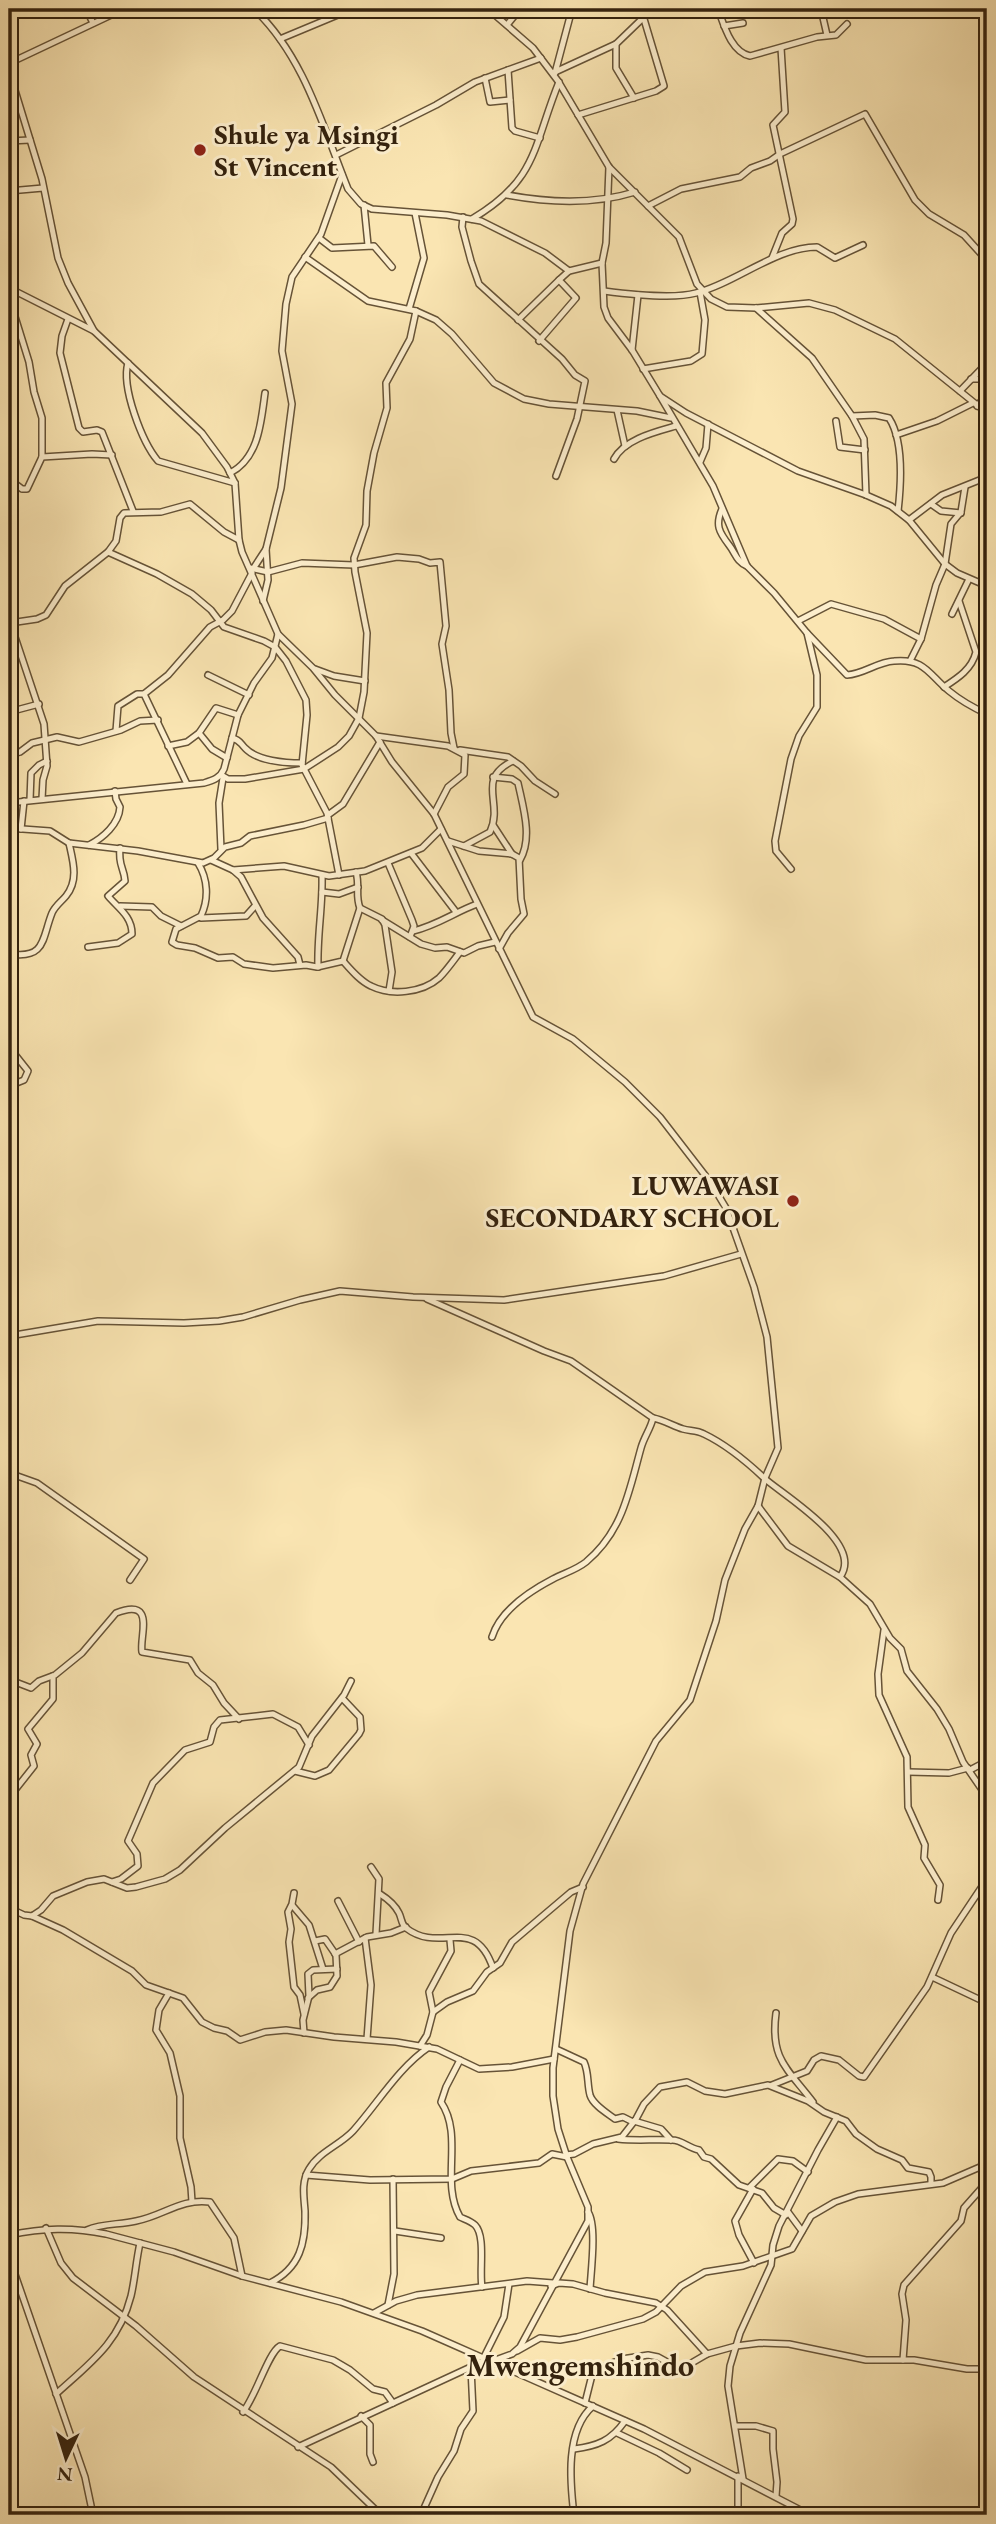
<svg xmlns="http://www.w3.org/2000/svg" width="996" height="2524" viewBox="0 0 996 2524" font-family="'EB Garamond',serif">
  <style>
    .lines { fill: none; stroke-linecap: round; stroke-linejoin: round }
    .minor-casing { stroke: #665337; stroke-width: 8 }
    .minor { stroke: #fceecd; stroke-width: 5 }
    .poi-dot { fill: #8f2418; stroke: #fceecd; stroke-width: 2.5 }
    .labels { text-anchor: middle; stroke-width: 6; stroke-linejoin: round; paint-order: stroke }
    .poi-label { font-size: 28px; font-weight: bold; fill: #34220e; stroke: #fceecd; text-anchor: start }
    .quarter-label { font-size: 32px; font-weight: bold; fill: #34220e; stroke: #fceecd }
  </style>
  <rect width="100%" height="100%" fill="#fae5b2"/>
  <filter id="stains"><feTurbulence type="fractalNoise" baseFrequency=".00286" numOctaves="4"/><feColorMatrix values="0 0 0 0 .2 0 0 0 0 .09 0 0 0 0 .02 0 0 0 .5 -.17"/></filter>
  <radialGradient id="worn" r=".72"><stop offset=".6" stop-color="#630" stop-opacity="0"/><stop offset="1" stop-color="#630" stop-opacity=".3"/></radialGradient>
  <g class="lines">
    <g class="minor-casing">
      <g id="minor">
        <path d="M86 9 93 23"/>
        <path d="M254 9C304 56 323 127 348 189L361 204 372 209 447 215 481 221 545 253 569 271"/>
        <path d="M488 9 533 48 558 81 609 167 679 237 697 284 711 299 727 307 756 308 809 303 835 310 895 339 987 413"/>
        <path d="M718 9C724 25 731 52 750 56L817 37 836 35 847 24"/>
        <path d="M821 9 827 35"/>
        <path d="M507 25 520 9"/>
        <path d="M724 26 743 23"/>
        <path d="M280 39 352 9"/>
        <path d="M616 44V68L634 98"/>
        <path d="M508 70 512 128 515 131 540 138"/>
        <path d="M555 72 616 44 643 18"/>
        <path d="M555 73 572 9"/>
        <path d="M485 78 490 102 510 100"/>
        <path d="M578 115 656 91 664 86 641 9"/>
        <path d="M9 141 30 140"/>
        <path d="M336 155 436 105 475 82 541 58"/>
        <path d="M609 167 606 243 602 263 604 307 608 318 632 350 660 396 686 413 798 471 866 495 891 506 909 520 945 564 957 573 987 586"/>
        <path d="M9 191 43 188"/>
        <path d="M507 195C550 203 593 205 635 192"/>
        <path d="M364 205 368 245"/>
        <path d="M648 206 681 189 740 177 751 168 770 161 780 154 865 114 915 200 929 214 964 235 983 256"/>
        <path d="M463 217 462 227 471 261 479 284 562 359 575 375 585 381 577 419 556 476"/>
        <path d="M472 219C538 180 533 146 559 82"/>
        <path d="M319 238 332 248 374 246 392 267"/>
        <path d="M305 257 368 301 416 311 436 320 452 334 494 383 524 399 549 404 637 411 671 418"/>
        <path d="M772 258 782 233 792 224 793 219 773 125 785 112 781 48"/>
        <path d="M9 288 94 331"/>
        <path d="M604 291C627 294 674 299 696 293 736 283 776 247 817 247L835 258 863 245"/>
        <path d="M12 307 29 362 34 392 42 418V457"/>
        <path d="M756 308 812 358 852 416 875 415 889 418C904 441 901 485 898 511"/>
        <path d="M409 309 424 258 415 213"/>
        <path d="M9 310 13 301 11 290"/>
        <path d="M68 319 62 336 60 353 79 428 83 432 97 430 102 432 133 511"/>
        <path d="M518 320 559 280"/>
        <path d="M539 341 576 298 559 280 569 271 602 263"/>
        <path d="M632 350 638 295"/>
        <path d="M128 363C121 387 142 442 158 461L235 483"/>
        <path d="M643 369 691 361 702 354 705 320 700 292"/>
        <path d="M971 379H987"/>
        <path d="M960 391 987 363"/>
        <path d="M660 396 713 486 747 566 774 593 807 633 817 675V707L799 736 791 759 775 841 776 851 791 869"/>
        <path d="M977 406 983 399 987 387"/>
        <path d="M617 410 625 446"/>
        <path d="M852 416 864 439 866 495"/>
        <path d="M836 421 840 447 865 450"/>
        <path d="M896 435 937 421 973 403"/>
        <path d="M614 459C625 439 655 432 676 426"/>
        <path d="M700 462 706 448 708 424"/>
        <path d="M230 473C259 458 261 422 265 393"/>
        <path d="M9 479 22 489H27L42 457 92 454 112 455"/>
        <path d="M931 504 941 511 961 513"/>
        <path d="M722 509C715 525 719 532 729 545 736 554 736 561 747 566"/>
        <path d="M909 520 942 495 987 477"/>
        <path d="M108 552 157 574 192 594 211 610 224 627 264 641 275 647 286 661 306 700 307 715 302 765 327 813 339 875"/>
        <path d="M250 568 268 572 302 563 354 565 397 557 419 559 430 563 440 562 446 626 442 644 449 690 451 733 454 748"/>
        <path d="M253 569 266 549"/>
        <path d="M263 601 268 580 266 549 281 488 292 404 282 351 286 304 292 277 321 234 342 175"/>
        <path d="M952 614 969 579"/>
        <path d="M9 619 44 724 47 766 43 780 42 799"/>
        <path d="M798 621 831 604 884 619 921 639"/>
        <path d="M10 623 37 619 46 615 65 586 108 552 116 541 120 518 124 513 161 512 190 504 224 532 239 540"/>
        <path d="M807 633 847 675C864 674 877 662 894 661 925 658 929 675 949 691 961 701 974 708 987 714"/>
        <path d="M278 634 313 668 335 695 376 736 392 762 434 814 533 1017 573 1039 625 1082 660 1117 711 1183 726 1208 754 1287 767 1337 778 1448 765 1478 758 1506 745 1529 725 1580 716 1621 690 1700 656 1741 583 1884 570 1931 553 2068V2096L558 2129 567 2157 588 2207V2221L520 2347 512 2354 490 2362"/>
        <path d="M910 661 921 639 936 585 945 564 951 524 961 512 965 487"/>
        <path d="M315 669 334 676 365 681"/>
        <path d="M208 675 249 695"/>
        <path d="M944 687C958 678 972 669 976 652L959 601"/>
        <path d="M144 694 168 675 210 627 223 620 232 611 252 573"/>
        <path d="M9 712 39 704"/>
        <path d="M116 731 118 706 137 694H144L187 784"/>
        <path d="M199 733 212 749 227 758"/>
        <path d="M376 736 448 746 465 755 464 774 448 787 434 814"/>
        <path d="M232 738C240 740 240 743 245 748 257 761 286 763 302 763"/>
        <path d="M168 746 187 742 199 733 216 708 238 715"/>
        <path d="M460 750 508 757 521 766 535 781 555 794"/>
        <path d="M9 755 20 752 32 743 57 737 79 742 121 730 140 721 158 720"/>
        <path d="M221 775 228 779H245L304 769 338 747 349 736 359 718 364 692 367 633 355 572 354 558 366 525 367 491 374 453 387 408 386 383 410 339 416 311"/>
        <path d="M493 777 512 779 518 783C523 807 533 838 520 860"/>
        <path d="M30 800 31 773 39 765 47 761"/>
        <path d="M9 803 204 783C214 780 220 778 224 769L238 715 254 683 272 658 278 634 242 552 239 540 235 483 227 467 202 433 94 331 68 283 58 258 42 179 10 74 11 66 16 60 124 9"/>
        <path d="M328 815 343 804 380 742"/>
        <path d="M493 825 512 854"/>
        <path d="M9 828 50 831 69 843 138 851 203 863 214 858 225 847 241 843 250 836 304 825 328 818"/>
        <path d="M21 829 24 801"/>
        <path d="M9 840 12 870 11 954C46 959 42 938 52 913 55 906 61 902 66 896 79 880 73 861 69 843"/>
        <path d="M448 841 479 851 512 854 519 858 521 899 524 914 508 933 499 949"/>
        <path d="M89 845C103 838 119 824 120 807L116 799 115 791"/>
        <path d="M464 846 490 832C504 802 475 779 513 761"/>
        <path d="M221 849 219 803 223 778"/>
        <path d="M411 853 456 912"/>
        <path d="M211 860 233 870 241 877 263 918 298 957 300 965"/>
        <path d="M198 863C208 879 209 899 201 916L176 929 172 942 177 945 195 948 218 958 233 957 244 964 273 968 306 965 317 967 343 961 360 908"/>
        <path d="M388 863 412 920 414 926 410 937"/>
        <path d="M233 870 284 866 329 876 365 871 422 848 441 829"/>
        <path d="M356 872C360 885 355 896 360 908L382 919 385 925 392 972 389 991"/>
        <path d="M322 892 339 894 358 887"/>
        <path d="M120 906 152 907 161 916 181 926"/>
        <path d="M201 918 246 916 255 906"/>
        <path d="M382 920 421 944 435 948 447 947 464 953 478 946 495 942"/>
        <path d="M413 931C436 926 455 912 477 904"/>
        <path d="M88 947 118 943 132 934C132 916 118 908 108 896L125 881C124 867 118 866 120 848"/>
        <path d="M343 961C351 970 360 981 371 986 391 996 422 993 439 978 447 970 453 961 460 952"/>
        <path d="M318 967C317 935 323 906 322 875"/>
        <path d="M9 1047 28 1071 24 1080 9 1086"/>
        <path d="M427 1299 544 1351 571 1361 653 1418C651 1428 644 1437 641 1448 629 1491 623 1531 586 1562 576 1570 564 1573 553 1579 530 1591 500 1611 492 1637"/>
        <path d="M9 1336 98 1321 184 1323 219 1321 243 1317 300 1300 340 1291 413 1297 504 1300 664 1276 741 1254"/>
        <path d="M653 1418C664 1420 673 1426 683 1429 690 1431 697 1430 704 1434 727 1445 746 1461 764 1478 784 1496 865 1543 840 1577"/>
        <path d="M9 1473 37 1483 144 1559 130 1580"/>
        <path d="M758 1506 788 1546 840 1577 870 1604 890 1638 901 1649 907 1671 937 1709 949 1729 963 1762 987 1797"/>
        <path d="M884 1630 878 1674 879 1695 907 1757 908 1807 925 1845 924 1858 940 1885 938 1900"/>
        <path d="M9 1685 18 1683 31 1688 39 1681 55 1675 82 1653 116 1613C157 1597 139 1636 142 1652L190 1660 198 1673 213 1685 224 1703 239 1719"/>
        <path d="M970 1770 987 1761"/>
        <path d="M295 1771 315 1776 329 1770 359 1734 361 1730 360 1717 342 1698"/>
        <path d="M908 1772 949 1773 968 1768"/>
        <path d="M9 1805 15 1790 34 1766 31 1755 37 1744 28 1729 53 1699V1676"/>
        <path d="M371 1867 379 1879 376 1934"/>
        <path d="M112 1882 121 1879 138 1866 137 1854 128 1841 153 1783 185 1750 210 1742 214 1727 220 1720 273 1714 298 1727 309 1745"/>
        <path d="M294 1893 292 1904 288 1912 291 1929 289 1942 294 1987 300 1995 304 2014"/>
        <path d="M380 1894C388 1899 395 1905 399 1913 402 1919 401 1924 406 1928 441 1955 474 1913 493 1968"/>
        <path d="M338 1901 359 1942"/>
        <path d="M292 1905 309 1925 323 1969"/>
        <path d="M9 1908 24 1915 32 1916 41 1910 53 1896 87 1882 104 1879 127 1888 136 1887 165 1879 180 1870 225 1828 299 1767 312 1736 344 1695 351 1681"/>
        <path d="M32 1916 63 1930 132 1971 146 1985 183 1998 202 2022 214 2028 227 2031 240 2040 265 2032 286 2030 334 2037 396 2042 437 2049 479 2069 512 2067 554 2059"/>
        <path d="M365 1938 371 1985 367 2039"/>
        <path d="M335 1954 367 1937 391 1933 406 1927"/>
        <path d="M932 1977 987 2003"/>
        <path d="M169 1993 159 2010 156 2030 170 2053 180 2096V2138L191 2187 192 2202"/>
        <path d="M9 1996H10"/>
        <path d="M308 1998 317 1990 330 1987 337 1976 336 1955 325 1939 315 1941"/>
        <path d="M433 2012 429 1992 451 1951 450 1940"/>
        <path d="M776 2013C770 2059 787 2068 813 2102"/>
        <path d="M304 2033 303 2020 309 1996 308 1974 313 1970 337 1969"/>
        <path d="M420 2046 427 2035 433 2012 447 2002 473 1991 487 1972 500 1963 512 1942 571 1892 583 1887"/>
        <path d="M556 2049 584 2062C589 2073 587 2084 590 2095 593 2105 607 2113 615 2119L623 2117 633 2122"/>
        <path d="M460 2060 446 2087 441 2102C464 2136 440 2182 460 2217 464 2219 471 2221 475 2225 486 2236 479 2271 482 2287"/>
        <path d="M772 2085 807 2071 814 2060 821 2056 839 2060 859 2076 864 2077 927 1987 951 1933 987 1879"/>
        <path d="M634 2121 661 2129 671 2140"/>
        <path d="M618 2139C637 2141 654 2139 672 2140 682 2140 688 2148 699 2150L704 2157 711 2159 739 2185 762 2193 774 2208 786 2215"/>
        <path d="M566 2155 574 2154 593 2144 622 2137 636 2119 644 2104 660 2087 687 2082 705 2091 725 2094 768 2085 808 2101 824 2112 846 2121 856 2134 877 2149 902 2160 908 2168 929 2172 931 2177V2184"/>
        <path d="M306 2175 370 2180 452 2179 471 2171 539 2163 552 2154 567 2157"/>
        <path d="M749 2188 778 2159 793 2161 808 2172"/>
        <path d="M753 2189 735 2221 739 2235 754 2263"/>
        <path d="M588 2212C597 2225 591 2271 590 2289"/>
        <path d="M788 2212 802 2231"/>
        <path d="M46 2228 61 2263 73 2278 136 2326 194 2377 331 2467 381 2515"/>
        <path d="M87 2230C103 2223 119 2225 136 2221 163 2216 181 2198 210 2202L234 2238 242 2276"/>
        <path d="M395 2231 441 2238"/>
        <path d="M9 2235C43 2228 72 2227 106 2234L174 2252 242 2276 341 2302 422 2331 644 2429 810 2515"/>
        <path d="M9 2257 85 2477 93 2515"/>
        <path d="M270 2283C300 2268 306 2243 305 2211 304 2197 301 2182 309 2169 319 2152 340 2145 353 2131 378 2103 398 2068 429 2047"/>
        <path d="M551 2286 559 2283 573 2284 605 2293 656 2303 667 2310 707 2354"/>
        <path d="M388 2305 394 2274 393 2179"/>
        <path d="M374 2313 396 2301 417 2295 527 2281 553 2283"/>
        <path d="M517 2351 540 2338 560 2340 577 2337 643 2319 656 2312 681 2286 705 2272 743 2266 792 2249 811 2216 835 2202 858 2194 943 2183 987 2164"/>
        <path d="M483 2359 504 2317 509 2284"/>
        <path d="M903 2360 906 2320 902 2294 904 2285 961 2221 964 2208 987 2182"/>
        <path d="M56 2394C90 2363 119 2343 131 2296 135 2279 136 2261 140 2243"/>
        <path d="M585 2403 593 2371 622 2359 648 2355 658 2357 676 2367 683 2368 707 2354 736 2346 760 2343 789 2344 866 2360H914L967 2369H987"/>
        <path d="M243 2412C256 2396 268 2353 280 2346L333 2360 350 2370 373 2389 385 2392 393 2403"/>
        <path d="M361 2416 370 2425V2454L373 2462"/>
        <path d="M736 2426H756L773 2431V2449L777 2482 776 2496"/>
        <path d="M617 2433 659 2453 687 2470"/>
        <path d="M298 2447 486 2360"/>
        <path d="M574 2449C597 2446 611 2441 625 2421"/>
        <path d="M738 2476V2515"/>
        <path d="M743 2479 728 2386 730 2366 740 2333 771 2265 773 2245 779 2226 818 2150 837 2117"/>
        <path d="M421 2515 438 2477 454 2451 461 2429 473 2411 471 2368"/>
        <path d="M574 2515C570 2482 565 2430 593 2406"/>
      </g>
    </g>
    <use href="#minor" class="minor"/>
  </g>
  <g class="poi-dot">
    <circle cx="200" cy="150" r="7"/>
    <circle cx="793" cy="1201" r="7"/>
  </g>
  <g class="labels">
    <g class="poi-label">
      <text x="214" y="144">Shule ya Msingi<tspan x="214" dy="32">St Vincent</tspan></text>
      <text x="779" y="1195" text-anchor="end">LUWAWASI<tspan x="779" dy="32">SECONDARY SCHOOL</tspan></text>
    </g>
    <g class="quarter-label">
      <text x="580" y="2376">Mwengemshindo</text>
    </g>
  </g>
  <rect width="996" height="2524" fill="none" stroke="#fae5b2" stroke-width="35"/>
  <rect x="10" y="10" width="975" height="2503" fill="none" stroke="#34220e" stroke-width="3.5"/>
  <rect x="18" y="18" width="961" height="2489" fill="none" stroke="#34220e" stroke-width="2"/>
  <g transform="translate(66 2458) rotate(184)" stroke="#fceecd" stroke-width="5" paint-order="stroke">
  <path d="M0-5L12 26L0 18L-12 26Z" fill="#34220e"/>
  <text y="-10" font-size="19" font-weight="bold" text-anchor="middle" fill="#34220e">N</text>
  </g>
  <rect width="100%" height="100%" filter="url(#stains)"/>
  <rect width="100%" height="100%" fill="url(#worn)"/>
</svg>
